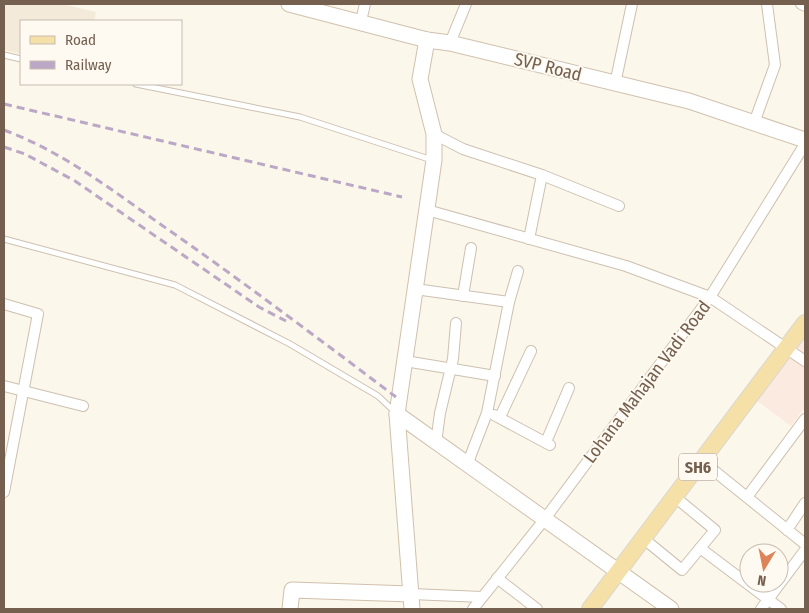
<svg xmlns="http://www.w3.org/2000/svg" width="809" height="613" viewBox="0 0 809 613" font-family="'Fira Sans Condensed',sans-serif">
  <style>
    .residential { fill: #f3ead9 }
    .commercial { fill: #fbeadf }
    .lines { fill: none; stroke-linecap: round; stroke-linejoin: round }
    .lane-casing { stroke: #cdc0b1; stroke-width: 7 }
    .street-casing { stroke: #cdc0b1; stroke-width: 12 }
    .secondary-casing { stroke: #d0c1ae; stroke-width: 17 }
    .primary-casing { stroke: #dbd6d1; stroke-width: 18 }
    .lane { stroke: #fff; stroke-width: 5 }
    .street { stroke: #fff; stroke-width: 10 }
    .secondary { stroke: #fff; stroke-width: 15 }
    .primary { stroke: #f5e1a8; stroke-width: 16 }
    .rail { stroke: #bba8c6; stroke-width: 3; stroke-dasharray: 8 5; stroke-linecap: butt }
    .labels { text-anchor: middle; stroke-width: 4; stroke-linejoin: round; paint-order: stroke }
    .shield { fill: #fefaf1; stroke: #9e8e80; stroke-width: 1 }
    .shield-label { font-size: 16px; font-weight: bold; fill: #75604f }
    .street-label { font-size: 18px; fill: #75604f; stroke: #fefaf1 }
  </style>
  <rect width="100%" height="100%" fill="#fbf7ea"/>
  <path class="residential" d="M4 4H62L96 12 94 21H21V54L4 50Z"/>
  <path class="commercial" d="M805 333V407L791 426 756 400Z"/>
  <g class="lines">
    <g class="lane-casing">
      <g id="lane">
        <path d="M4 55 21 59"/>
        <path d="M136 84 300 117 432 160"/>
        <path d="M4 239 175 285 290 344 378 396 395 412"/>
      </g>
    </g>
    <g class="street-casing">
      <g id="street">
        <path d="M801 4 805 6"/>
        <path d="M361 21 365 4"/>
        <path d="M450 43 466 4"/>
        <path d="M615 84 632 4"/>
        <path d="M754 123 775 65 767 4"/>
        <path d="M434 134 463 149 542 175 619 206"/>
        <path d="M427 210 626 266 710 297 805 361"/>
        <path d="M529 239 542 175"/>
        <path d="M415 289 509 302"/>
        <path d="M463 296 471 248"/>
        <path d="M4 304 38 314 4 492"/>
        <path d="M405 361 495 376"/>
        <path d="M4 386 83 406"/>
        <path d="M494 415 550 445"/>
        <path d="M500 417 531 351"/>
        <path d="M546 442 569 388"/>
        <path d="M436 443 440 413 453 359 456 323"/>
        <path d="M702 461 805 544"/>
        <path d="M467 465 487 413 509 302 518 271"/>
        <path d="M747 497 805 419"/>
        <path d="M787 530 805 503"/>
        <path d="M644 539 682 570 715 530 675 497"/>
        <path d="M700 548 781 609"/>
        <path d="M497 578 537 609"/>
        <path d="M411 594 482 597"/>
        <path d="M473 609 544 520 710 297 805 144"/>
        <path d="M761 609 805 550"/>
      </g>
    </g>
    <g class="secondary-casing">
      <g id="secondary">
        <path d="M289 4 427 40 450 43 689 101 805 140"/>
        <path d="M397 414 671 609"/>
        <path d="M290 609 292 590 411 594"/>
        <path d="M412 609 397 414 434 160V134L420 79 427 40"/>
      </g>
    </g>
    <g class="primary-casing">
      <path id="primary" d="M590 609 805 323"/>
    </g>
    <use href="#lane" class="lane"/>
    <use href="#street" class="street"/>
    <use href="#secondary" class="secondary"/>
    <use href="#primary" class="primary"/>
    <g class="rail">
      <path d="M4 104 402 197"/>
      <path d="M4 130C63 152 112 190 163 226 242 281 319 339 396 397"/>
      <path d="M4 147 25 154 75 181 259 307 286 321"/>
    </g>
  </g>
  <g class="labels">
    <rect class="shield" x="679" y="453.5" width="38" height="27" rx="4"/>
    <g class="shield-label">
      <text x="698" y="473">SH6</text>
    </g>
    <g class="street-label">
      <text transform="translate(548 67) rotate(14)" y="6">SVP Road</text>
      <text transform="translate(647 382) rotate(-53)" y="6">Lohana Mahajan Vadi Road</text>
    </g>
  </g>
  <rect width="809" height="613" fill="none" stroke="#75604f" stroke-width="10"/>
  <rect x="20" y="20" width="162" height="65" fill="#fefaf1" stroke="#c7bcb0"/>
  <rect x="30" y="36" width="25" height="8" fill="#f5e1a8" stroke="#c7bcb0"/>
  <text x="65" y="45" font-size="15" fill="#75604f">Road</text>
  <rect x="30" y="61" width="25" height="8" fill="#bba8c6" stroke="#c7bcb0"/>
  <text x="65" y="70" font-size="15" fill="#75604f">Railway</text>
  <g transform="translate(764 568) rotate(190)"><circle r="24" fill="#fefaf1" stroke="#c7bcb0"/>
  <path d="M0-4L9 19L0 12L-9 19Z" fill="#dd8358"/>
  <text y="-8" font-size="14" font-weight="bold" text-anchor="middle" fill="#75604f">N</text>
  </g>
</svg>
